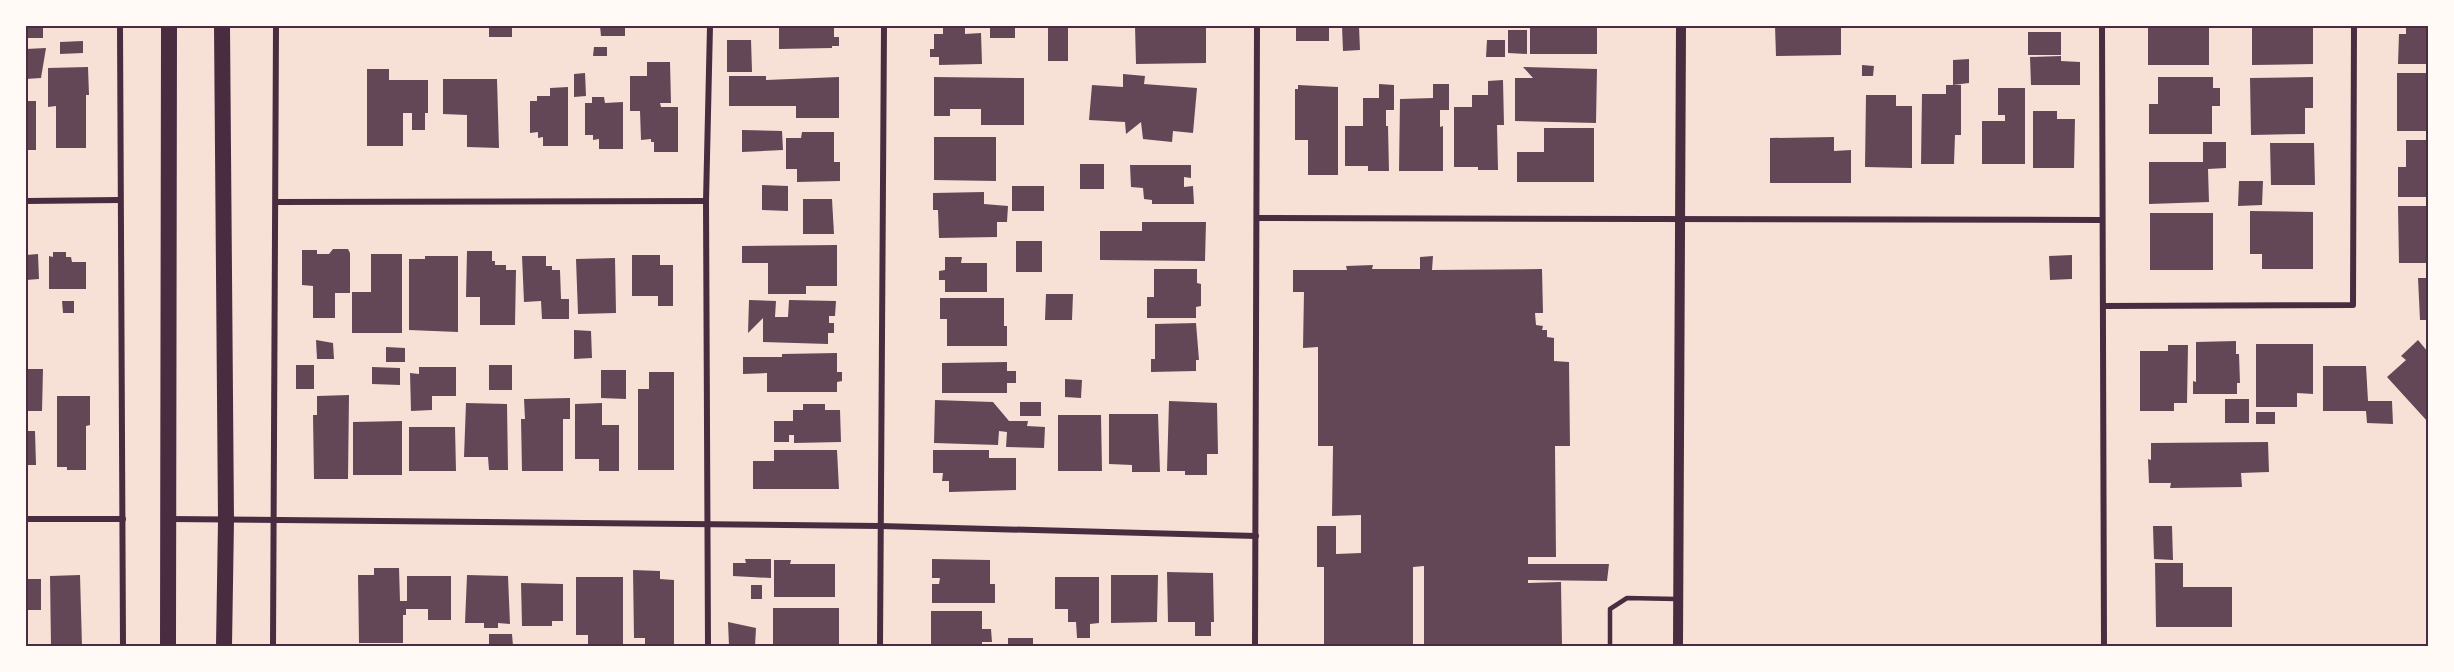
<svg xmlns="http://www.w3.org/2000/svg" width="2454" height="672" viewBox="0 0 2454 672" font-family="'Sofia Sans Condensed',sans-serif">
  <style>
    .building { fill: #644757 }
    .lines { fill: none; stroke-linecap: round; stroke-linejoin: round }
    .service { stroke: #4a2c40; stroke-width: 4.5 }
    .minor { stroke: #4a2c40; stroke-width: 6 }
    .tertiary { stroke: #4a2c40; stroke-width: 10 }
    .trunk { stroke: #4a2c40; stroke-width: 16 }
    .neatline { fill: none; stroke: #4a2c40; stroke-width: 2 }
  </style>
  <rect width="100%" height="100%" fill="#f7e1d7"/>
  <g class="building">
    <rect x="26" y="26" width="17" height="12"/>
    <rect x="489" y="26" width="23" height="11"/>
    <path d="M600 26H625V36H601Z"/>
    <path d="M779 26H834V37H839V46H832V48L779 49Z"/>
    <path d="M943 26H965V34L981 33 982 64 939 65V57H930V49H934V34H943Z"/>
    <rect x="990" y="26" width="25" height="12"/>
    <rect x="1048" y="26" width="20" height="35"/>
    <path d="M1135 26H1206V63L1136 64Z"/>
    <rect x="1296" y="26" width="33" height="15"/>
    <path d="M1342 26H1359L1360 50 1343 51Z"/>
    <rect x="1530" y="26" width="67" height="28"/>
    <path d="M1775 26H1841V55L1776 56Z"/>
    <rect x="2148" y="26" width="61" height="39"/>
    <path d="M2252 26H2313V64L2252 65Z"/>
    <path d="M2406 26H2428V64H2398L2399 34H2406Z"/>
    <path d="M1508 30H1527V54L1508 53Z"/>
    <rect x="2028" y="32" width="33" height="23"/>
    <path d="M727 40H751L752 72H727Z"/>
    <path d="M1487 40H1505V57H1486Z"/>
    <path d="M83 41V53L60 54V42Z"/>
    <path d="M594 47H607V56H593Z"/>
    <path d="M46 48 41 78 26 79V49Z"/>
    <path d="M2061 56V61L2080 62V85H2031L2030 57Z"/>
    <path d="M1969 59V83L1953 85V60Z"/>
    <path d="M647 62H670L671 103H660L661 107H678V152H654V142H651V139L641 140 640 111H630V76H647Z"/>
    <path d="M1862 65 1874 66 1873 76H1862Z"/>
    <path d="M88 67 89 95H86V148H56V106L48 107V68Z"/>
    <path d="M1523 67 1597 69 1596 123 1515 121V78H1533Z"/>
    <path d="M367 69H389V80H428V113H425V130H412V113H403V146H367Z"/>
    <path d="M585 73 586 96 574 97V74Z"/>
    <rect x="2397" y="73" width="31" height="58"/>
    <path d="M1123 74 1145 76 1144 84 1197 88 1193 133 1173 131 1172 142 1143 139 1141 122 1126 134 1125 122 1089 120 1092 85 1123 87Z"/>
    <path d="M729 76H766V80L839 77V118H796V106H729Z"/>
    <path d="M934 77 1024 78V125H981V109H950V116H934Z"/>
    <path d="M2158 77H2213V88H2220V106H2212V134H2149V104H2158Z"/>
    <path d="M2313 77V108H2305V134L2251 135 2250 78Z"/>
    <path d="M443 79H497L499 148 467 147V115L443 114Z"/>
    <path d="M1503 80 1504 125H1497L1498 170H1478V167H1454V107H1472V95H1488V81Z"/>
    <path d="M1379 84 1394 85V110H1386V126H1388L1389 171H1368V166H1345V126H1363V98H1379Z"/>
    <path d="M1433 84H1449V110H1440V127L1443 126V171H1399L1400 99 1433 98Z"/>
    <path d="M1298 85 1338 87V175H1308V140H1295V89H1298Z"/>
    <path d="M1946 85H1961V135H1955L1954 164H1921L1922 94H1946Z"/>
    <path d="M568 87V146H543V137L538 138V132L530 133V101H537V96H550V88Z"/>
    <path d="M1998 88H2025V164H1982V121H2005V115H1998Z"/>
    <path d="M1866 95H1896V106H1912V168L1865 167Z"/>
    <path d="M592 97H604L605 103 623 102V149H599V139L593 140V135H585V103H592Z"/>
    <rect x="26" y="101" width="10" height="49"/>
    <path d="M2033 111H2057V119H2075L2074 168H2033Z"/>
    <path d="M1544 128H1594V182H1517V152H1544Z"/>
    <path d="M742 130 782 131 783 150 742 152Z"/>
    <path d="M802 132H834V162H840V181L797 182V169H786V138H801Z"/>
    <path d="M934 137H996V181L934 180Z"/>
    <path d="M1834 137V151L1851 150V183H1770V138Z"/>
    <path d="M2406 140H2428V197H2398V167H2406Z"/>
    <path d="M2203 142H2226V168L2208 169 2209 202 2149 204V162H2203Z"/>
    <path d="M2270 143H2314L2315 185H2271Z"/>
    <rect x="1080" y="164" width="24" height="25"/>
    <path d="M1130 165H1191V178L1184 177V187L1193 186 1194 204H1152V200L1144 199 1143 188 1131 187Z"/>
    <path d="M2239 181H2263L2262 205 2238 206Z"/>
    <path d="M762 185 788 186V211L762 210Z"/>
    <rect x="1012" y="186" width="32" height="25"/>
    <path d="M984 192V204L1008 206 1007 222H997V237L939 238 938 210H933V193Z"/>
    <path d="M803 199H832L834 234H803Z"/>
    <path d="M2398 206H2428V263H2399Z"/>
    <path d="M2250 211 2313 212V269H2262V254H2250Z"/>
    <rect x="2150" y="213" width="63" height="57"/>
    <path d="M1142 222H1206L1205 261 1100 260V231H1142Z"/>
    <rect x="1016" y="241" width="26" height="31"/>
    <path d="M837 245V286H806V294H768V263H742V246Z"/>
    <path d="M333 249H348L350 253V293H335V318H313V286L302 285V250H317V254H329Z"/>
    <path d="M467 251H492V261H495V265H506V270H516L515 325H480V297H466Z"/>
    <path d="M53 252H66V257H71L72 262H86V289H49V256L53 257Z"/>
    <path d="M38 254 39 279 26 280V255Z"/>
    <path d="M371 254H402V333H352V292H371Z"/>
    <path d="M632 255H660V265H673V306H658V296H632Z"/>
    <path d="M2072 255V279L2050 280 2049 256Z"/>
    <path d="M425 256H458V332L409 330V259H425Z"/>
    <path d="M522 256H546V266H552V270H560L561 299H569V319H542L541 301 524 302Z"/>
    <path d="M1433 256 1432 270 1542 269 1543 313H1535L1536 325 1543 326 1542 330H1547V337L1554 338V361L1569 362 1570 446H1555L1556 557H1528V564H1609L1607 581 1528 580V583L1561 582 1562 646H1424V566L1413 567V646H1324V567H1317V526H1336V554L1361 553V515L1332 516 1333 446H1318V347L1303 348 1304 292H1293V270H1347L1346 266 1373 265 1372 269H1420V257Z"/>
    <path d="M945 257H962L961 263H987V292H945V280H939V271L945 270Z"/>
    <path d="M615 258 616 313 578 314 576 259Z"/>
    <path d="M1154 269H1197V283L1201 284V306L1196 307V318H1147V297H1154Z"/>
    <path d="M2418 278H2428V320H2420Z"/>
    <path d="M1046 294H1073L1072 320H1045Z"/>
    <path d="M940 298H1004V326H1007V346H947V319H940Z"/>
    <path d="M749 300 776 301 775 317H788L789 300 836 301 835 316H829V323H834V333H828V344L763 342V318L748 333Z"/>
    <path d="M62 301H74V313H63Z"/>
    <path d="M1196 323 1199 360H1196V371L1151 372V359H1155V324Z"/>
    <path d="M574 330 591 331 592 358 574 359Z"/>
    <path d="M316 340 333 343 334 359H317Z"/>
    <path d="M2418 340 2428 352V422L2387 377 2406 360 2401 356Z"/>
    <path d="M2236 341V354H2239L2240 383H2237V394H2193V381L2196 382V342Z"/>
    <path d="M2256 344H2313V394L2297 393V407H2256Z"/>
    <path d="M2168 345H2188L2187 403H2174V411H2140V351H2168Z"/>
    <path d="M386 347 405 348V362H386Z"/>
    <path d="M837 353V372H842V381L837 382V392H767V373L743 374V357H782V354Z"/>
    <path d="M1007 362V371H1016V383H1007V393H942V363Z"/>
    <rect x="296" y="365" width="18" height="24"/>
    <rect x="489" y="365" width="23" height="25"/>
    <path d="M2323 366H2366L2368 401H2392L2393 424 2367 423 2366 411H2323Z"/>
    <path d="M372 367 400 368V385L372 384Z"/>
    <path d="M419 367H456V396H432V410L411 411 410 373 419 374Z"/>
    <path d="M26 369H43L42 411H26Z"/>
    <path d="M601 370H626V399L601 398Z"/>
    <path d="M649 372H674V470H638V389H649Z"/>
    <path d="M1065 379 1082 380 1081 398 1065 397Z"/>
    <path d="M349 395 348 479H314L313 415H317V396Z"/>
    <path d="M57 396H90V425L86 426V470H67V467H57Z"/>
    <path d="M570 398V419H563V471H522L521 419H525L524 399Z"/>
    <rect x="2225" y="399" width="24" height="24"/>
    <path d="M935 400 993 402 1009 421H1028L1027 426 1045 427 1044 448 1006 447 1007 432 999 431 998 445 934 443Z"/>
    <path d="M1169 401 1217 403 1218 454H1207V475H1185V471H1167Z"/>
    <rect x="1020" y="402" width="21" height="14"/>
    <path d="M466 403 507 404 508 470H489L488 457H464Z"/>
    <path d="M602 403V425H619V471H599V459H575V404Z"/>
    <path d="M803 404H825V410H840L841 442 794 443V435H789V442H774V421H793V410H803Z"/>
    <rect x="2256" y="412" width="19" height="12"/>
    <path d="M1109 414H1158L1160 472H1132V465L1109 464Z"/>
    <path d="M1058 415H1101L1102 471H1058Z"/>
    <path d="M402 421V475H353V422Z"/>
    <path d="M409 427H455L456 471H409Z"/>
    <path d="M26 431H35L36 465H26Z"/>
    <path d="M2268 442 2269 472 2241 473 2242 487 2170 488 2171 483H2149L2148 459 2151 460V443Z"/>
    <path d="M774 450H837L839 489H753V461H774Z"/>
    <path d="M933 450H989V458H1016V490L949 492V481H942L943 473H933Z"/>
    <path d="M2153 526H2172L2173 560 2154 559Z"/>
    <path d="M745 559H771V578L733 576V563H746Z"/>
    <path d="M932 559 990 560V584H995V603H932V584H939L940 578H932Z"/>
    <path d="M774 560H791L790 564H835V597H774Z"/>
    <path d="M2155 563H2183V587H2232V627H2156Z"/>
    <path d="M374 568H399L400 601H407V576H451V620H428V609H406V615H403V643H359L358 575H374Z"/>
    <path d="M633 570 660 571V579L674 580V646H645V638H634Z"/>
    <path d="M1167 572 1213 573 1214 622H1211V636H1195V622H1168Z"/>
    <path d="M80 575 82 646H51L50 576Z"/>
    <path d="M467 575 508 576 510 624 498 623V628H484V623H465Z"/>
    <path d="M1111 575H1158L1157 622 1111 623Z"/>
    <path d="M576 577H623V646H588V635H576Z"/>
    <path d="M1055 577H1099V623L1090 624V638H1077L1076 622H1068V609H1055Z"/>
    <rect x="26" y="579" width="15" height="31"/>
    <path d="M521 583 563 584V621H552V626H522Z"/>
    <rect x="751" y="585" width="11" height="14"/>
    <rect x="773" y="608" width="66" height="38"/>
    <path d="M931 611H982V629H991L992 642H982V646H931Z"/>
    <path d="M728 622 756 628 755 646H729Z"/>
    <path d="M489 634H512L513 646H489Z"/>
    <rect x="1008" y="638" width="25" height="8"/>
  </g>
  <g class="lines">
    <path class="service" d="M1610 646V609L1627 598 1677 599"/>
    <g class="minor">
      <path d="M120 26 123 646"/>
      <path d="M2102 26 2104 646"/>
      <path d="M26 201 120 200"/>
      <path d="M276 202 706 201"/>
      <path d="M1257 218 2102 220"/>
      <path d="M2103 306 2353 305 2354 26"/>
      <path d="M26 519H123"/>
      <path d="M169 519 880 526 1256 536"/>
      <path d="M273 646 276 26"/>
      <path d="M708 646 706 201 710 26"/>
      <path d="M880 646 884 26"/>
      <path d="M1255 646 1257 26"/>
    </g>
    <path class="tertiary" d="M1678 646 1681 26"/>
    <g class="trunk">
      <path d="M222 26 226 520 224 646"/>
      <path d="M168 646 169 26"/>
    </g>
  </g>
  <rect width="2454" height="672" fill="none" stroke="#fffaf5" stroke-width="54"/>
  <rect x="27" y="27" width="2400" height="618" class="neatline"/>
</svg>
